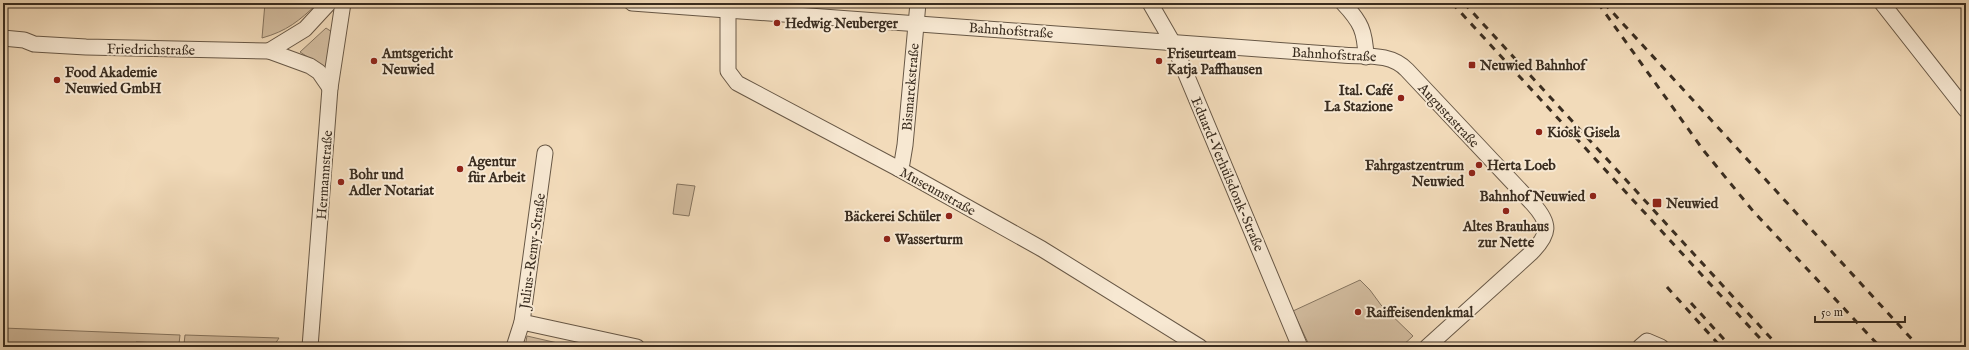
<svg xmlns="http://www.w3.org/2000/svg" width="1969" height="350" viewBox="0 0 1969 350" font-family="'IM FELL English',serif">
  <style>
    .green { fill: #d3bda0; stroke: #867560 }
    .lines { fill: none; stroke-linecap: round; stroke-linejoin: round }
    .minor-casing { stroke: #685846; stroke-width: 17 }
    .minor { stroke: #f7e8d2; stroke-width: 15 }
    .rail { stroke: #3a2d20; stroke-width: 3; stroke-dasharray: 7 7; stroke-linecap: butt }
    .poi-dot { fill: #8f2418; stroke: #f7e8d2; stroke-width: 1.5 }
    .labels { text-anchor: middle; stroke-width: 4; stroke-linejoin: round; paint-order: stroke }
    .poi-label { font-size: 14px; font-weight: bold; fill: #3a2d20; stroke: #f7e8d2; text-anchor: start }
    .street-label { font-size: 14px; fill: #3a2d20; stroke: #f7e8d2 }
  </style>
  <rect width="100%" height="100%" fill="#f2dbba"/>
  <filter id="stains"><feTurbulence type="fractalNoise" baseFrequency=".005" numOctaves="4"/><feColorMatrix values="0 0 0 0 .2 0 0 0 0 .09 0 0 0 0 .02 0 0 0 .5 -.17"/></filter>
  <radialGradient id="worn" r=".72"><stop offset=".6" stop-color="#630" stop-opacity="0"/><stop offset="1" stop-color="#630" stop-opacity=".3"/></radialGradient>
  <g class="green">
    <path d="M265 3H318C299 21 287 31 262 38Z"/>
    <path d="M326 28 332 32 329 71 300 52Z"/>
    <path d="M677 184 695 186 689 216 673 214Z"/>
    <path d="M1360 280 1370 290 1381 305 1413 336 1401 347H1310L1293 311Z"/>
    <path d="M3 328 180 335 179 344 136 342 135 347H3Z"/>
    <path d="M185 335 279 338 273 347 184 344Z"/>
    <path d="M527 336 575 347H525Z"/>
  </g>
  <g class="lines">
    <g class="minor-casing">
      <g id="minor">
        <path d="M632 3 1342 55C1364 57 1390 52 1407 70L1533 204C1551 224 1550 234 1531 253L1427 347"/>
        <path d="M1150 3 1173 43 1300 347"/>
        <path d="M1343 3C1361 22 1365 31 1366 57"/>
        <path d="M1882 3 1966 110"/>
        <path d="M728 10V71L737 83 899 169 1042 249 1200 347"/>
        <path d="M3 38 24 40 34 44 86 47 269 51 310 66 319 72 330 88"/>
        <path d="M269 51 305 29 329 3"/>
        <path d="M899 169 902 163 905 145 918 3"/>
        <path d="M522 322 637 347"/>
        <path d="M310 347 330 88 343 3"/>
        <path d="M514 347 522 322 545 153"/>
        <path d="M1640 347 1647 341 1661 347"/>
      </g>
    </g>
    <use href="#minor" class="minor"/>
    <g class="rail">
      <path d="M1452 3 1768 347"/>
      <path d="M1464 3 1779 347"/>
      <path d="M1598 3 1704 151 1753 211 1880 347"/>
      <path d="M1604 3 1919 347"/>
      <path d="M1667 287 1721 347"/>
      <path d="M1691 303 1731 347"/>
    </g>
  </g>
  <g class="poi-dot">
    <circle cx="777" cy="23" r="4"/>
    <circle cx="374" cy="61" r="4"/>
    <circle cx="1159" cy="61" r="4"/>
    <rect x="1468" y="61" width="8" height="8" rx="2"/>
    <circle cx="57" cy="80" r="4"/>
    <circle cx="1401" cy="98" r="4"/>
    <circle cx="1539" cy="132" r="4"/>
    <circle cx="1479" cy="165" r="4"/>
    <circle cx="460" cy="169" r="4"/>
    <circle cx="1472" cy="173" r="4"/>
    <circle cx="341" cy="182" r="4"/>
    <circle cx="1593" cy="196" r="4"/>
    <rect x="1652" y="198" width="10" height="10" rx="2"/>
    <circle cx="1506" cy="211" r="4"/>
    <circle cx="949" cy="216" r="4"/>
    <circle cx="887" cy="239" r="4"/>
    <circle cx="1358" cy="312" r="4"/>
  </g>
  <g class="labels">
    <g class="poi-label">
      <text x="785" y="28">Hedwig Neuberger</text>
      <text x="382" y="58">Amtsgericht<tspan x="382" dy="16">Neuwied</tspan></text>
      <text x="1167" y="58">Friseurteam<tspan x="1167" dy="16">Katja Paffhausen</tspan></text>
      <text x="1480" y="70">Neuwied Bahnhof</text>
      <text x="65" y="77">Food Akademie<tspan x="65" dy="16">Neuwied GmbH</tspan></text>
      <text x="1393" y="95" text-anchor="end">Ital. Café<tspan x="1393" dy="16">La Stazione</tspan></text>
      <text x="1547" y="137">Kiosk Gisela</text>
      <text x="468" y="166">Agentur<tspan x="468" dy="16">für Arbeit</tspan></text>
      <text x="1464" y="170" text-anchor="end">Fahrgastzentrum<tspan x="1464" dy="16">Neuwied</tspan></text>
      <text x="1487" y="170">Herta Loeb</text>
      <text x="349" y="179">Bohr und<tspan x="349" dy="16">Adler Notariat</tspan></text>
      <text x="1585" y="201" text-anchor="end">Bahnhof Neuwied</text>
      <text x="1666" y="208">Neuwied</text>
      <text x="941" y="221" text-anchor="end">Bäckerei Schüler</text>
      <text x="1506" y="231" text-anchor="middle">Altes Brauhaus<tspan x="1506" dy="16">zur Nette</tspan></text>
      <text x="895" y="244">Wasserturm</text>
      <text x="1366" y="317">Raiffeisendenkmal</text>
    </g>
    <g class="street-label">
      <text transform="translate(1011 30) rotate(4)" y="5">Bahnhofstraße</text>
      <text transform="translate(151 49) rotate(1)" y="5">Friedrichstraße</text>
      <text transform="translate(1334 54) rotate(3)" y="5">Bahnhofstraße</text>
      <text transform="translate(910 87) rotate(-85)" y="5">Bismarckstraße</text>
      <text transform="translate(1449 115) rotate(47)" y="5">Augustastraße</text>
      <text transform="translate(1228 174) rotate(67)" y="5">Eduard-Verhülsdonk-Straße</text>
      <text transform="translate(324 175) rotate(-86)" y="5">Hermannstraße</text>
      <text transform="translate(938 191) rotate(29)" y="5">Museumstraße</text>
      <text transform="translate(532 251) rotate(-82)" y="5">Julius-Remy-Straße</text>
    </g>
  </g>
  <rect width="1969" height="350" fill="none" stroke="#f2dbba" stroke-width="16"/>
  <rect x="4" y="4" width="1961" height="342" fill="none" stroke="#3a2d20" stroke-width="2"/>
  <rect x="8" y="8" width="1953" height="334" fill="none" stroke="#3a2d20"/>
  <path d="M1815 316v6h90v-6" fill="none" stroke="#3a2d20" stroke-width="2"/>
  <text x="1821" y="316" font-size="12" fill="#3a2d20" stroke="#f7e8d2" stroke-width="3" paint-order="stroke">50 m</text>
  <rect width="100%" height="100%" filter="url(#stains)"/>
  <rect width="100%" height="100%" fill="url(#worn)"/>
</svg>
